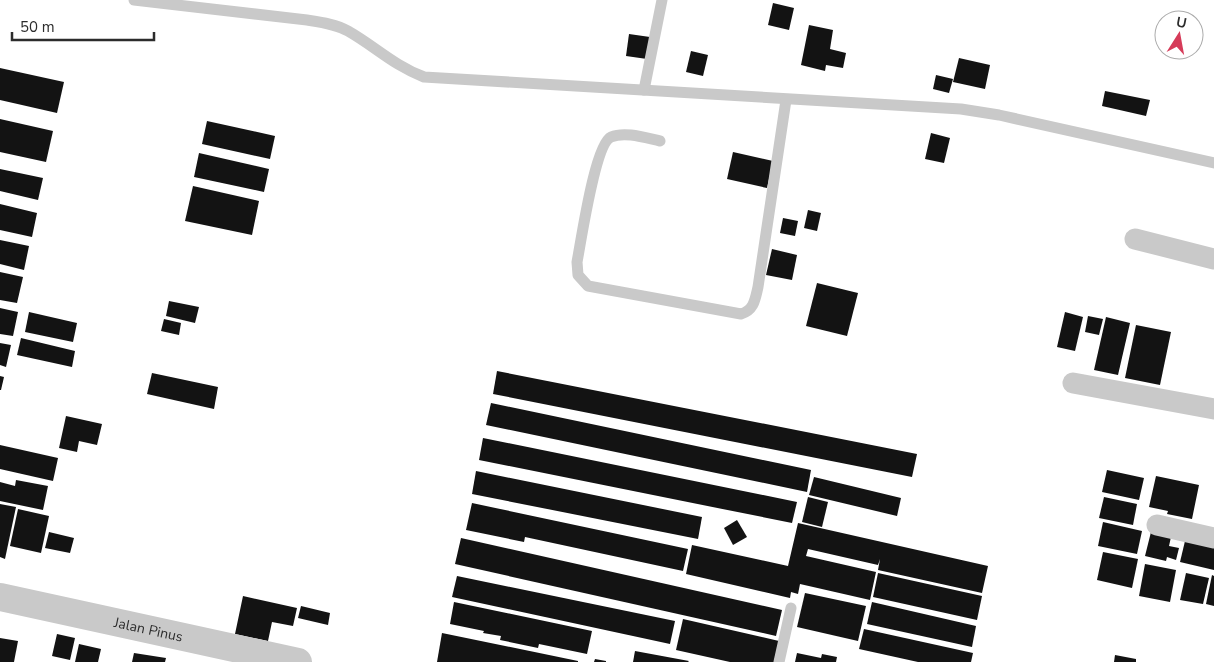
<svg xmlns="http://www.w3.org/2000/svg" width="1214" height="662" viewBox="0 0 1214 662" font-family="'Nunito Sans',sans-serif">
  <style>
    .building { fill: #131313 }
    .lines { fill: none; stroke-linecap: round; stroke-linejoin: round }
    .service { stroke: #c9c9c9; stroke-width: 11 }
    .minor { stroke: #c9c9c9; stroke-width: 21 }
    .tertiary { stroke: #c9c9c9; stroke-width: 28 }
    .labels { text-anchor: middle; stroke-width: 5; stroke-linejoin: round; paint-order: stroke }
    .street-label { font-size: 14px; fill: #2c2c2c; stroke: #fff }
  </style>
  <rect width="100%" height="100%" fill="#fff"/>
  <g class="building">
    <path d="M773 3 794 8 789 30 768 25Z"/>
    <path d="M809 25 833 30 830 49 846 53 843 68 826 65 825 71 801 65Z"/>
    <path d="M629 34 650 37 647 59 626 56Z"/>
    <path d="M691 51 708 55 703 76 686 72Z"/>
    <path d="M959 58 990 65 985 89 953 82Z"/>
    <path d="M0 68 64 82 57 113 0 100Z"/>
    <path d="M936 75 953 79 949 93 933 89Z"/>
    <path d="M1105 91 1150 100 1146 116 1102 106Z"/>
    <path d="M0 119 53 131 46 162 0 152Z"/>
    <path d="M207 121 275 136 270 159 202 144Z"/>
    <path d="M931 133 950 138 944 163 925 159Z"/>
    <path d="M733 152 773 161 767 188 727 179Z"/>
    <path d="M199 153 269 169 264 192 194 177Z"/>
    <path d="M0 169 43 178 38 200 0 191Z"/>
    <path d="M193 186 259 201 252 235 185 221Z"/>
    <path d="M0 204 37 213 32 237 0 230Z"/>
    <path d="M808 210 821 213 817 231 804 228Z"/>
    <path d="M783 218 798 221 795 236 780 233Z"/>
    <path d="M0 240 29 246 24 270 0 264Z"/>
    <path d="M772 249 797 255 792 280 766 275Z"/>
    <path d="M0 272 23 277 17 303 0 300Z"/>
    <path d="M817 283 858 293 847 336 806 326Z"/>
    <path d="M169 301 199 307 195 323 166 316Z"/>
    <path d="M0 308 18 312 13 336 0 334Z"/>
    <path d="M29 312 77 323 73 342 25 332Z"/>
    <path d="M1065 312 1083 317 1075 351 1057 347Z"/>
    <path d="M1088 316 1103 319 1099 335 1085 332Z"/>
    <path d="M1106 317 1130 323 1118 375 1094 370Z"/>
    <path d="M164 319 181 323 179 335 161 331Z"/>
    <path d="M1136 325 1171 332 1160 385 1125 378Z"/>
    <path d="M21 338 75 351 72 367 17 355Z"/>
    <path d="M0 343 11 345 6 367 0 365Z"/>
    <path d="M497 371 917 454 912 477 493 394Z"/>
    <path d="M152 373 218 387 214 409 147 394Z"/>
    <path d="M0 376 4 377 1 390H0Z"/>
    <path d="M491 403 811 470 807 492 486 425Z"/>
    <path d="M66 416 102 424 97 445 79 441 77 452 59 448Z"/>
    <path d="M483 438 797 502 792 523 479 460Z"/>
    <path d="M0 445 58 458 53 481 0 469Z"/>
    <path d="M1107 470 1144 478 1139 500 1102 492Z"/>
    <path d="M476 471 702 517 698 539 472 494Z"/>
    <path d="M1156 476 1199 485 1192 519 1167 514 1168 511 1149 507Z"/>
    <path d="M814 477 901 498 897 516 809 495Z"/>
    <path d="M16 480 48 486 43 510 0 501V482L15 486Z"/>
    <path d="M808 497 828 502 822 527 802 522Z"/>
    <path d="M1104 497 1137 504 1133 525 1099 518Z"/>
    <path d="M472 503 688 549 683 571 525 537 524 542 466 530Z"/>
    <path d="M0 504 16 507 5 559 0 557Z"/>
    <path d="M18 509 49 516 41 553 10 546Z"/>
    <path d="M737 520 747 537 733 545 724 528Z"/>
    <path d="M1103 522 1142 531 1137 554 1098 546Z"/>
    <path d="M798 523 988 566 982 593 878 570 880 559 878 565 808 549 806 556 876 572 870 600 800 584 798 594 791 592 790 598 686 574 692 545 788 566Z"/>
    <path d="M49 532 74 538 70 553 45 548Z"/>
    <path d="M1151 532 1171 537 1169 546 1179 548 1176 560 1167 557 1166 561 1145 556Z"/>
    <path d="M461 538 782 610 776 636 455 564Z"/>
    <path d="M1185 541 1214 547V570L1180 562Z"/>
    <path d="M1103 552 1138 559 1132 588 1097 580Z"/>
    <path d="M1145 564 1176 570 1170 602 1139 596Z"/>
    <path d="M878 573 982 596 977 620 873 597Z"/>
    <path d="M1186 573 1209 578 1203 604 1180 600Z"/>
    <path d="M1212 575 1214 576V606L1206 604Z"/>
    <path d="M457 576 675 621 670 644 452 597Z"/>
    <path d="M805 593 866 606 858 641 797 627Z"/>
    <path d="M243 596 297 608 293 626 272 622 268 641 235 634Z"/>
    <path d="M454 602 592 631 587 654 539 644 538 648 500 640 501 636 483 633 484 631 450 624Z"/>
    <path d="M872 602 976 626 972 647 867 624Z"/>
    <path d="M301 606 330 613 328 625 298 618Z"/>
    <path d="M683 619 779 641 774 662H730L676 650Z"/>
    <path d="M864 629 973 653 971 662H918L859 649Z"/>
    <path d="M442 633 578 661V662H437Z"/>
    <path d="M57 634 75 638 70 660 52 656Z"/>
    <path d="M0 638 18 641 14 662H0Z"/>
    <path d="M79 644 101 649 98 662H75Z"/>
    <path d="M635 651 689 661 688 662H633Z"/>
    <path d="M134 653 166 658 165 662H132Z"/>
    <path d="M797 653 821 658 822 654 837 657 836 662H795Z"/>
    <path d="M1115 655 1136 659V662H1114Z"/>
    <path d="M595 659 606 661V662H594Z"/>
  </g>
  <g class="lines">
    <g class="service">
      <path d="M134 0 307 20C320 22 336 24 348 31 376 47 393 65 424 77L961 109 999 115 1214 163"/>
      <path d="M644 90 662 0"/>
      <path d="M660 141C646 138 625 131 611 137 595 144 581 242 577 262L578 275 588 286 741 314C754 310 755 300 758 287L786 100"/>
      <path d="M779 662 791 608"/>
    </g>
    <g class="minor">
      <path d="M1135 239 1214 259"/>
      <path d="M1073 383 1214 409"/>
      <path d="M1157 525 1214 538"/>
    </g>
    <path class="tertiary" id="s1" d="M0 597 298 662"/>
  </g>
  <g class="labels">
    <g class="street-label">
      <text dy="5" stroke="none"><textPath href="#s1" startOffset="152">Jalan Pinus</textPath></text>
    </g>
  </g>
  <g transform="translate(1179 35) rotate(11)"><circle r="24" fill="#ffffff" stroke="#ababab"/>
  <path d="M0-4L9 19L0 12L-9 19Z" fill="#d63b59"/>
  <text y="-8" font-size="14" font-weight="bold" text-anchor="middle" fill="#2c2c2c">U</text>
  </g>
  <path d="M12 32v8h142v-8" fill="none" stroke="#2c2c2c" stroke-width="2.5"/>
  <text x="20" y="32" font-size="15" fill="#2c2c2c" stroke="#ffffff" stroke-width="4" paint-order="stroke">50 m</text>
</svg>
